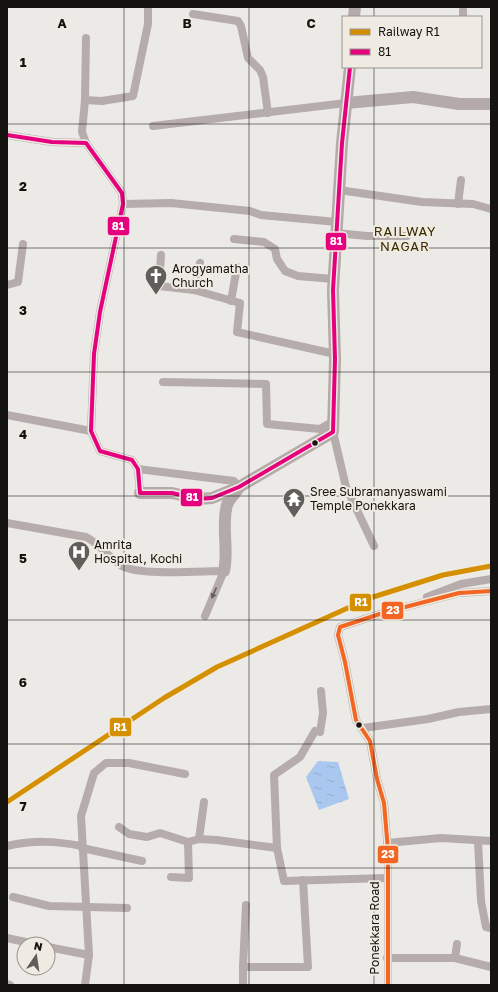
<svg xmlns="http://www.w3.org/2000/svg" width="498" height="992" viewBox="0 0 498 992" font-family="'Golos Text',sans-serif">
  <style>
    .water { fill: url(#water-ripples) }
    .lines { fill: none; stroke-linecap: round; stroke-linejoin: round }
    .street { stroke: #b6acac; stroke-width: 8 }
    .secondary { stroke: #b5aaaa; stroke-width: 12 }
    .bus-1-casing { stroke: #f0ebe2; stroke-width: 7 }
    .bus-2-casing { stroke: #f0ebe2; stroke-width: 7 }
    .bus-1 { stroke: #e5007d; stroke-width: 4 }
    .bus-2 { stroke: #f26522; stroke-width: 4 }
    .rail-1-casing { stroke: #f0ebe2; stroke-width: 8 }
    .rail-1 { stroke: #d59002; stroke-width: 5 }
    .oneway { fill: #65605e }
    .grid { fill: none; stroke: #141310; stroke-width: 1; stroke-opacity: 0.55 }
    .bus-dot { fill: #141310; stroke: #f0ebe2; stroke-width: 1.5 }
    .labels { text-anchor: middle; stroke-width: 4; stroke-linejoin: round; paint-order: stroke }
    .poi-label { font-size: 12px; fill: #141310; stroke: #f0ebe2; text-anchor: start }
    .street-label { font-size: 12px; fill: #141310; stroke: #f0ebe2 }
    .neighbourhood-label { font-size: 13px; letter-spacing: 1px; fill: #3a2b01; stroke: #f0ebe2 }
    .grid-label { font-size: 13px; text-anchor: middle; font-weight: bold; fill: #141310; stroke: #f0ebe2; stroke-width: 4; stroke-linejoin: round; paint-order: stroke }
    .line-badge { stroke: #f0ebe2; stroke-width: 1.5 }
    .badge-label { font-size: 11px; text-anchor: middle; font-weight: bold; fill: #fff }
  </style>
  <defs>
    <pattern id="water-ripples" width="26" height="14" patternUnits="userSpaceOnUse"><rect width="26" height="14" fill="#aac8ef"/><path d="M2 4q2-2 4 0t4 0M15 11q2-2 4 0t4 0" fill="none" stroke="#91abcc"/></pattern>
  </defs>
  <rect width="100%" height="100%" fill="#eceae6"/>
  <path class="water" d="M318 761 338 762 349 799 319 810 306 777Z"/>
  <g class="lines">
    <g class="street">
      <path d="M463 10V17"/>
      <path d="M193 14 238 21 241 26 248 58 260 70 263 77 268 113"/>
      <path d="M85 100 86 38"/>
      <path d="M153 126 346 103"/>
      <path d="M7 135 52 142 86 143 122 193 123 204 100 312 94 354 91 431 100 451 132 460 138 469 140 493"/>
      <path d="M86 143 82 132 85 100 102 101 133 96 148 24V7"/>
      <path d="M339 190 422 202 473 204 491 209"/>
      <path d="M123 204 171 203 250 211 261 215 337 222"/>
      <path d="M458 204 461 180"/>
      <path d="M336 233 367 236H407"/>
      <path d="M234 239 264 242 275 249 277 259 285 271 298 276 333 279"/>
      <path d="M161 255 159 286 194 290 240 303 237 332 335 354"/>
      <path d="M7 285 18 282 23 244"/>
      <path d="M194 290 200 263"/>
      <path d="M231 301 237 267"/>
      <path d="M163 382 266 384 267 424 320 429 332 422"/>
      <path d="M7 415 91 431"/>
      <path d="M333 432 346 487 374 546"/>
      <path d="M138 469 234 481 239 487"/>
      <path d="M7 523 86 537C100 544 109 558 122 566 140 576 201 571 224 571L205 616"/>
      <path d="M427 597 461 584 491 579"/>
      <path d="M363 728 428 719 459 712 491 709"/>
      <path d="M315 731 300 757 274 775 277 848 284 881 387 878"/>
      <path d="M320 732 323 713 321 691"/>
      <path d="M119 827 129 834 147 837 160 833 188 842 199 839 217 840 277 848"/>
      <path d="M199 839 204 802"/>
      <path d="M478 841 481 901 486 927 491 928"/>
      <path d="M387 843 441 838 491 841"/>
      <path d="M7 846C35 840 54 841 82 846"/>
      <path d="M82 848 142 861"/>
      <path d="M171 877 189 878 188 842"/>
      <path d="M13 897 49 906 127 908"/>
      <path d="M246 905 243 967H308L303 880"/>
      <path d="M7 938 35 944"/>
      <path d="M48 947 89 955"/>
      <path d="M387 958H455L457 944"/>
      <path d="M455 958 491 967"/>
      <path d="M7 984 10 985"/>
      <path d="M85 985 89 955 81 816 94 773 106 763H129L185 774"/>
      <path d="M243 985V967"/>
      <path d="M388 985V850L384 803 377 779 370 741 356 720 345 662 338 635 340 627 386 612 459 593 491 591"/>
    </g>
    <g class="secondary">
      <path d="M354 17 355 7"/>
      <path d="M346 103 413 97 459 104H491"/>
      <path d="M140 493H172L198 499 212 498 239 487 333 432 335 359 333 290 342 143 350 67"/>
      <path d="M224 571C229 550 221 526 227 505 229 499 236 493 239 487"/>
    </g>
    <g class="bus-1-casing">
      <path id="bus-1" d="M7 135 52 142 86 143 122 193 123 204 100 312 94 354 91 431 100 451 132 460 138 469 140 493H172L198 499 212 498 239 487 333 432 335 359 333 290 342 143 350 67"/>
    </g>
    <g class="bus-2-casing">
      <path id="bus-2" d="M388 985V850L384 803 377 779 370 741 356 720 345 662 338 635 340 627 386 612 459 593 491 591"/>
    </g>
    <use href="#bus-1" class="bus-1"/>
    <use href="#bus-2" class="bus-2"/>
    <g class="rail-1-casing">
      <path id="rail-1" d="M7 802 164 698 217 667 370 598 443 575 491 566"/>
    </g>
    <use href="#rail-1" class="rail-1"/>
  </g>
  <defs><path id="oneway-solid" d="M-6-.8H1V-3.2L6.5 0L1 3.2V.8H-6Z"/></defs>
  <use class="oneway" href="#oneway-solid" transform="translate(214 593) rotate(114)"/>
  <path class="grid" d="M124 7V985M249 7V985M374 7V17M374 67V985M7 124H491M7 248H491M7 372H491M7 496H491M7 620H491M7 744H491M7 868H491"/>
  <defs>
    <g id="church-pin" transform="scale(1.15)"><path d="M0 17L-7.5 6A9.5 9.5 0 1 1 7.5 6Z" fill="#605e5b" stroke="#f0ebe2"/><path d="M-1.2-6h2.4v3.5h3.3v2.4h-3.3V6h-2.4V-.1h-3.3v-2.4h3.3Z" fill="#fff"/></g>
    <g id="temple-pin" transform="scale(1.15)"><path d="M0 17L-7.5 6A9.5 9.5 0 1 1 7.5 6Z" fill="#605e5b" stroke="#f0ebe2"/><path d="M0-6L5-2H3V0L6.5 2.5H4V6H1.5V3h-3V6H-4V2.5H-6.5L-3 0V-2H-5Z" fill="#fff"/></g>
    <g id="hospital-pin" transform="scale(1.15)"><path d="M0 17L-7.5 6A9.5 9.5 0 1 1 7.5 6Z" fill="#605e5b" stroke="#f0ebe2"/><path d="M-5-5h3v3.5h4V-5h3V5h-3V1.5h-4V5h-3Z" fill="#fff"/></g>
  </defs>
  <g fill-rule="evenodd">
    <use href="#church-pin" x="156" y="276"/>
    <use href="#temple-pin" x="294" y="499"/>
    <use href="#hospital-pin" x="79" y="552"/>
  </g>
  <g class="bus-dot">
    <circle cx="315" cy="443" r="3.5"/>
    <circle cx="359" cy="725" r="3.5"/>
  </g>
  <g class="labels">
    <g class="poi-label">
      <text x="172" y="273">Arogyamatha<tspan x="172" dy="14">Church</tspan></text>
      <text x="310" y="496">Sree Subramanyaswami<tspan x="310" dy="14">Temple Ponekkara</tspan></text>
      <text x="94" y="549">Amrita<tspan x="94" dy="14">Hospital, Kochi</tspan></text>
    </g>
    <g class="street-label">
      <text transform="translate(375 928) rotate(-90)" y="4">Ponekkara Road</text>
    </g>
    <g class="neighbourhood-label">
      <text x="405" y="236">RAILWAY<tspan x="405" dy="15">NAGAR</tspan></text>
    </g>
  </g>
  <g class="grid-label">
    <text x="62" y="28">A</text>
    <text x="187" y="28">B</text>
    <text x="311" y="28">C</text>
    <text x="23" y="67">1</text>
    <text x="23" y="191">2</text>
    <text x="23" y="315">3</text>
    <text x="23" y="439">4</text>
    <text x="23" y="563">5</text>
    <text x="23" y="687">6</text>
    <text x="23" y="811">7</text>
  </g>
  <g class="line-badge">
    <rect x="107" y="216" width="23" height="20" rx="4" fill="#e5007d"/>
    <rect x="325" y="232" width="22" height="19" rx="4" fill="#e5007d"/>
    <rect x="180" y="488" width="23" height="19" rx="4" fill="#e5007d"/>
    <rect x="349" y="593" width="23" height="19" rx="4" fill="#d59002"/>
    <rect x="381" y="601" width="23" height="19" rx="4" fill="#f26522"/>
    <rect x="109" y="717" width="23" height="20" rx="4" fill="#d59002"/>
    <rect x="377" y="845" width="22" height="19" rx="4" fill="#f26522"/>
  </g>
  <g class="badge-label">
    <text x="118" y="230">81</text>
    <text x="336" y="245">81</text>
    <text x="192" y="501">81</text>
    <text x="361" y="606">R1</text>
    <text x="393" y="614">23</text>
    <text x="120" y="731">R1</text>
    <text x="388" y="858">23</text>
  </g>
  <rect width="498" height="992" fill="none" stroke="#141310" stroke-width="16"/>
  <rect x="342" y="16" width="140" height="52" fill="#f0ebe2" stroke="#98958e"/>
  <rect x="350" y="29" width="20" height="6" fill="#d59002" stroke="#98958e"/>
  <text x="378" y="36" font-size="12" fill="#141310">Railway R1</text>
  <rect x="350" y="49" width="20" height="6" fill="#e5007d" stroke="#98958e"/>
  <text x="378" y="56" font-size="12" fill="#141310">81</text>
  <g transform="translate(36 956) rotate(13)"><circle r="19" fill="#f0ebe2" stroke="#98958e"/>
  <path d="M0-3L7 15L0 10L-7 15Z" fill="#605e5b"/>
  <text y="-6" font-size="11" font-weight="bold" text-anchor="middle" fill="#141310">N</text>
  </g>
</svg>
